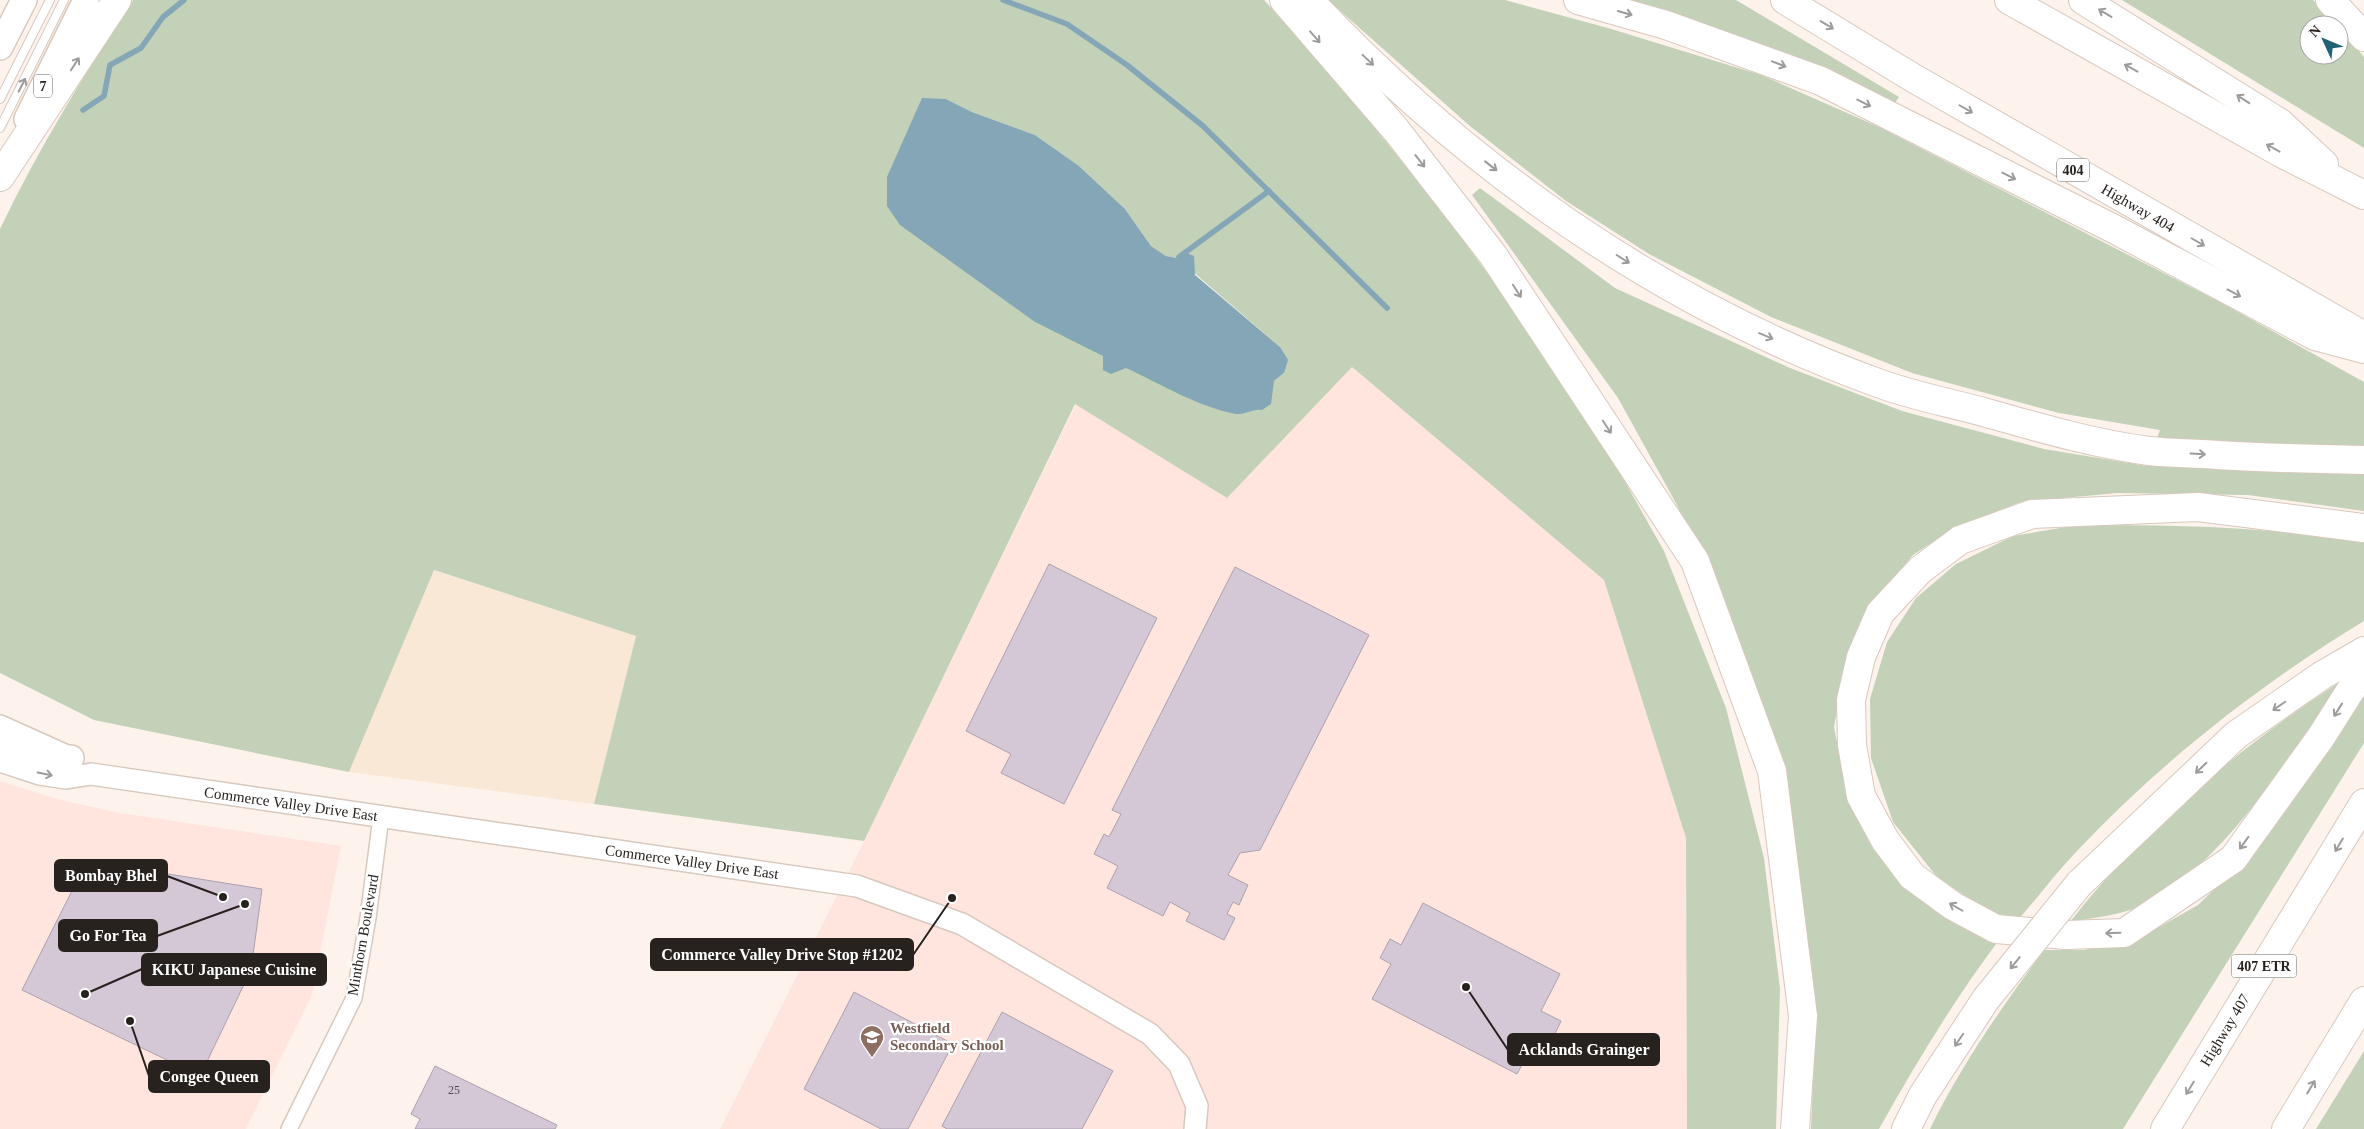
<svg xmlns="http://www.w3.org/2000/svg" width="2364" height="1129" viewBox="0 0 2364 1129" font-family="Georgia,serif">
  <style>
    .commercial { fill: #ffe5de }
    .industrial { fill: #fae8d7 }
    .green { fill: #c2d1b7; fill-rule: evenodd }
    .water { fill: #84a6b6 }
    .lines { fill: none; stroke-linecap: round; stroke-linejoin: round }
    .stream { stroke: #84a6b6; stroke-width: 5.5 }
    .building { fill: #d4c8d7; stroke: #aba0ae }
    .lane-casing { stroke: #d8c8bd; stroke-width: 10 }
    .street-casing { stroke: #d8c8bd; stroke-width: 18 }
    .secondary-casing { stroke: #d8c8bd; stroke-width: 24 }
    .primary-casing { stroke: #d8c8bd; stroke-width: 28 }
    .highway-casing { stroke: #d8c8bd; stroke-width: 30 }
    .lane { stroke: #fff; stroke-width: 8 }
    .street { stroke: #fff; stroke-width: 15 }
    .secondary { stroke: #fff; stroke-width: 21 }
    .primary { stroke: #fff; stroke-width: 25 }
    .highway { stroke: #fff; stroke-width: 28 }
    .highway-bridge-casing { stroke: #d8c8bd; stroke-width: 30; stroke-linecap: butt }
    .highway-bridge { stroke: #fff; stroke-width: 28 }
    .oneway { stroke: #9e9c9a }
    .labels { text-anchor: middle; stroke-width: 4.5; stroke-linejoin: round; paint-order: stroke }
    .number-label { font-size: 12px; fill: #534c4c }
    .shield { fill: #fff; stroke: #686462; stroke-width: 1 }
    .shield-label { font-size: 14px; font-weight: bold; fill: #28221e }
    .street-label { font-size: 15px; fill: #28221e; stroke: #fff }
    .education-label { font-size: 15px; font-weight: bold; fill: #785e54; stroke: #fff; text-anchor: start }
    .leader { fill: none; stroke: #28221e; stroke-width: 2 }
    .callout-dot { fill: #28221e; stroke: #fff; stroke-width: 2 }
    .callout { fill: #28221e; stroke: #28221e; stroke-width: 2 }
    .callout-label { font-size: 16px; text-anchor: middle; font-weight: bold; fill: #fff }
  </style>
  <rect width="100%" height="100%" fill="#fdf3ec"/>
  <g class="commercial">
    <path d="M1352 367 1604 580 1686 837 1687 1129H720L864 841 1076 404 1227 498Z"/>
    <path d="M0 781 57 799 120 813 341 846 312 995 246 1129H0Z"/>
  </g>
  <path class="industrial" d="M433 570 636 636 594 804 349 772Z"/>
  <g class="green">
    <path d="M133 0H1264L1339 83 1447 218 1576 395 1664 551 1726 708 1764 858 1780 989 1776 1129H1687L1686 838 1604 580 1352 367 1227 498 1075 404 864 841 594 804 636 636 434 570 349 772 94 720 0 673V229C38 149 85 73 133 0ZM946 99 972 112 1035 135 1079 166 1125 209 1151 246 1166 256 1177 258 1280 347 1284 373 1274 381 1256 409 1239 414 1207 405 1035 322Z"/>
    <path d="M1328 0H1505L1608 28 1761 75 1879 127 2220 302 2364 382V511L2248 495 2117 493 2021 502 1954 528 1913 555 1875 599 1847 658 1834 727 1848 797 1873 849 1908 891 1954 923 1999 940C1954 1000 1916 1063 1879 1129H1811L1816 1006 1782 790 1746 663 1677 505 1618 398 1472 195 1480 188 1615 288 1790 368 1902 411 2044 449 2147 466 2160 430 2059 413 1912 373 1771 317 1649 254 1566 201 1471 127Z"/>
    <path d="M1628 0H1736L1899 97 1892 108 1856 83Z"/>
    <path d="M2122 0H2313L2335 25H2309V55H2339V29L2364 57V148Z"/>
    <path d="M2078 525C2174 525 2270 526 2364 543V621C2259 685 2162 761 2077 851 2056 873 2038 897 2018 920L1991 913 1937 877 1893 822 1871 758 1870 699 1887 642 1916 598 1956 564 2013 536Z"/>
    <path d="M2340 682C2292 754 2216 877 2133 909 2113 916 2090 918 2070 922 2144 827 2239 747 2340 682Z"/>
    <path d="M2364 696V743L2123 1129H1930C1961 1065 2002 1007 2044 950H2084L2145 935 2198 905 2262 843Z"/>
    <path d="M2364 1051V1129H2316Z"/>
  </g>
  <path class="water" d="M922 98 946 99 972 112 1035 135 1079 166 1125 209 1151 246 1166 256 1177 258 1184 252 1194 256 1195 275 1280 347 1288 360 1284 373 1274 381 1271 404 1262 410C1253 408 1245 415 1236 414 1198 407 1161 384 1126 368L1111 374 1103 370V356L1035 322 900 225 887 206V177Z"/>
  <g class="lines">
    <g class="stream">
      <path d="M1003 0 1067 24 1127 65 1203 126 1387 308"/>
      <path d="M83 110 104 96 110 65 141 48 163 17 184 0"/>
      <path d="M1179 257 1269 191"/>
    </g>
  </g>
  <g class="building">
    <path d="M1049 564 1157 618 1064 804 1001 773 1011 754 966 731Z"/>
    <path d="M1235 567 1369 635 1260 850 1240 853 1228 875 1248 885 1239 905 1233 902 1227 914 1235 918 1224 940 1186 921 1190 913 1170 902 1163 916 1107 888 1118 866 1094 854 1104 834 1109 837 1121 814 1112 810Z"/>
    <path d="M87 861 262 889 251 970 200 1076 22 990Z"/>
    <path d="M1423 903 1560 974 1541 1011 1561 1021 1551 1042 1538 1035 1517 1074 1372 999 1391 964 1380 958 1390 939 1401 945Z"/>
    <path d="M854 992 953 1044 908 1129H881L804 1089Z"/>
    <path d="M1002 1012 1113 1071 1082 1129H947L942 1126Z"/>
    <path d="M435 1066 557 1125 555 1129H415L420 1119 411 1114Z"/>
  </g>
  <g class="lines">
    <g class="lane-casing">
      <g id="lane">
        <path d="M0 99 50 0"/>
        <path d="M0 128 64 0"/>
      </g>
    </g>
    <g class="street-casing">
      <path id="street" d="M289 1129 354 998 368 918 381 817"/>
    </g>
    <g class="secondary-casing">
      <g id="secondary">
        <path d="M0 726 69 757"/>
        <path d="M0 761 40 774 66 778 91 774 857 886 962 924 1150 1034 1179 1064 1197 1106 1195 1129"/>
      </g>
    </g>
    <g class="primary-casing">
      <g id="primary">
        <path d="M0 47 24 0"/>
        <path d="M27 119 86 0"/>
        <path d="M0 745 50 761 71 758"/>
      </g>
    </g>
    <g class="highway-casing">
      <g id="highway">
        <path d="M1284 0 1396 130 1493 255 1695 561 1772 771 1803 1016 1795 1129"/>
        <path d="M1309 0C1467 168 1660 304 1878 383 1913 396 1951 403 1987 413 2040 428 2095 444 2149 451 2167 453 2185 453 2203 454 2257 458 2310 459 2364 460"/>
        <path d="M1578 0 1666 25 1821 81 2114 229 2315 336 2364 349"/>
        <path d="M1785 0 1915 79 2364 336"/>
        <path d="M2009 0 2283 154 2364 195"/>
        <path d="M2083 0 2280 123 2324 164"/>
        <path d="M2330 0 2364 37"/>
        <path d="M0 177 117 0"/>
        <path d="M2364 528 2198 507 2032 514 1960 540 1920 570 1880 613 1861 657 1851 700 1852 745 1861 796 1885 840 1912 876 1953 906 1996 929 2066 935 2124 933 2233 859 2321 737 2364 669"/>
        <path d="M2079 884 2236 735 2321 676 2364 651"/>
        <path d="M1906 1129 1923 1095 1986 999"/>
        <path d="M2165 1129 2364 803"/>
        <path d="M2286 1129 2364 1001"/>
      </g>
    </g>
    <use href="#lane" class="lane"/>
    <use href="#street" class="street"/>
    <use href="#secondary" class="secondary"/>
    <use href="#primary" class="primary"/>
    <use href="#highway" class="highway"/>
    <g class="highway-bridge-casing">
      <path id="highway-bridge" d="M1986 999 2079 884"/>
    </g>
    <use href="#highway-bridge" class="highway-bridge"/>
  </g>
  <defs><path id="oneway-shaft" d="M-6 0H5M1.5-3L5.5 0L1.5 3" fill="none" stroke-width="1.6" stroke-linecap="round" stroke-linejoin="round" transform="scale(1.25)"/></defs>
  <g class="oneway">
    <use href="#oneway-shaft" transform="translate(1625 13) rotate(16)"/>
    <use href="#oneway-shaft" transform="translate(2105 13) rotate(-149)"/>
    <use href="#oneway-shaft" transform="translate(1827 25) rotate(31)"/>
    <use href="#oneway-shaft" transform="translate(1315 37) rotate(49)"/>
    <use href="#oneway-shaft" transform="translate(1368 60) rotate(43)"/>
    <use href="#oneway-shaft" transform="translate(75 64) rotate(-57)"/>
    <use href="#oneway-shaft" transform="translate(1779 64) rotate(21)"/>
    <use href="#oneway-shaft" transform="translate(2131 68) rotate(-151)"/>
    <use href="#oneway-shaft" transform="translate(22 85) rotate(-63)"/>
    <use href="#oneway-shaft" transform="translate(2243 99) rotate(-147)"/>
    <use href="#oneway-shaft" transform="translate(1864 103) rotate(27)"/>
    <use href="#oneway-shaft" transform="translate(1966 109) rotate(30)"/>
    <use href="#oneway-shaft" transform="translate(2273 148) rotate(-151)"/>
    <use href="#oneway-shaft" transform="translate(1420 161) rotate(52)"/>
    <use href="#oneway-shaft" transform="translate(1491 166) rotate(38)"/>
    <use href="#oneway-shaft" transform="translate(2009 176) rotate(27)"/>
    <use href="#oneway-shaft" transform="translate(2198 242) rotate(30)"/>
    <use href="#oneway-shaft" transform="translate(1623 259) rotate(32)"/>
    <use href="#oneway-shaft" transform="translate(1517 291) rotate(57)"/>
    <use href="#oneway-shaft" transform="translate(2234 293) rotate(28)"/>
    <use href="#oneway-shaft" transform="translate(1766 336) rotate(23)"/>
    <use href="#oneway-shaft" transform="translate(1607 427) rotate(57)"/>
    <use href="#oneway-shaft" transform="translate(2198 454) rotate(3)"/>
    <use href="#oneway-shaft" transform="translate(2279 706) rotate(145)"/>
    <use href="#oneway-shaft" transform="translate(2338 710) rotate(122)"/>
    <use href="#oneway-shaft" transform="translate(2201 768) rotate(136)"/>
    <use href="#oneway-shaft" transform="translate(45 774) rotate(11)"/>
    <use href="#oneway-shaft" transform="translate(2244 843) rotate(126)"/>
    <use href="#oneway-shaft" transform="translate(2339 845) rotate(121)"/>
    <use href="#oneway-shaft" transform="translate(1956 907) rotate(-150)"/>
    <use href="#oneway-shaft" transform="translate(2113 933) rotate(178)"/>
    <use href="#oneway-shaft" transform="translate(2015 963) rotate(129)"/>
    <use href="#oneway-shaft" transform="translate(1959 1040) rotate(124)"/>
    <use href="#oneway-shaft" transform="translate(2311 1087) rotate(-59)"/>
    <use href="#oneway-shaft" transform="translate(2190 1088) rotate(121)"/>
  </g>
  <defs>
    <g id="school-pin" transform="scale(1.25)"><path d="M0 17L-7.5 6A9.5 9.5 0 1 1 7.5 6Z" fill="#8d6e63" stroke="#fff"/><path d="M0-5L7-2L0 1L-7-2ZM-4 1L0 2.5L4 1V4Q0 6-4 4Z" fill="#fff"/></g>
  </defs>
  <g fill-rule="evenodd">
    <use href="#school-pin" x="872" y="1037"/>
  </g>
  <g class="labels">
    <g class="number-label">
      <text x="454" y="1094">25</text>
    </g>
    <g class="shield">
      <rect x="34" y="74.5" width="18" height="23" rx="4"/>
      <rect x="2057" y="158.5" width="32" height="23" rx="4"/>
      <rect x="2231.5" y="954.5" width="65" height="23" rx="4"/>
    </g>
    <g class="shield-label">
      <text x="43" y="91">7</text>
      <text x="2073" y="175">404</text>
      <text x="2264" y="971">407 ETR</text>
    </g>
    <g class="street-label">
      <text transform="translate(2138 208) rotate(30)" y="5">Highway 404</text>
      <text transform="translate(291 804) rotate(8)" y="5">Commerce Valley Drive East</text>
      <text transform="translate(692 862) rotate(8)" y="5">Commerce Valley Drive East</text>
      <text transform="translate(363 935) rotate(-80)" y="5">Minthorn Boulevard</text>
      <text transform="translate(2225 1030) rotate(-59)" y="5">Highway 407</text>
    </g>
    <g class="education-label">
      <text x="890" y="1033">Westfield<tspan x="890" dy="17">Secondary School</tspan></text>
    </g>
  </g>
  <path class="leader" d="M223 897L167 876M245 904L157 936M952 898L913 955M85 994L142 969M1466 987L1508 1050M130 1021L149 1076"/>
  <g class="callout-dot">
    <circle cx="223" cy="897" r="5"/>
    <circle cx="245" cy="904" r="5"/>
    <circle cx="952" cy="898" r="5"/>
    <circle cx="85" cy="994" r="5"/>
    <circle cx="1466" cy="987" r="5"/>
    <circle cx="130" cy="1021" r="5"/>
  </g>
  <g class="callout">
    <rect x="55" y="860" width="112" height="31" rx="5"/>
    <rect x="59" y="920" width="98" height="31" rx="5"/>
    <rect x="651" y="939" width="262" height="31" rx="5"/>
    <rect x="142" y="954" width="184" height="31" rx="5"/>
    <rect x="1508" y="1034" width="151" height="31" rx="5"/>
    <rect x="149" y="1061" width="120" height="31" rx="5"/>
  </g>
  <g class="callout-label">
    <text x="111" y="881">Bombay Bhel</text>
    <text x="108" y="941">Go For Tea</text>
    <text x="782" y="960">Commerce Valley Drive Stop #1202</text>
    <text x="234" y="975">KIKU Japanese Cuisine</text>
    <text x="1584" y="1055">Acklands Grainger</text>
    <text x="209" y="1082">Congee Queen</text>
  </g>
  <g transform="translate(2324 40) rotate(314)"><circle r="24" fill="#ffffff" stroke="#a9a7a5"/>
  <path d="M0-4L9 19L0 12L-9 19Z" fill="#216276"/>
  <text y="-8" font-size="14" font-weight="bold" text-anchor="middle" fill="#28221e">N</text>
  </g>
</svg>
